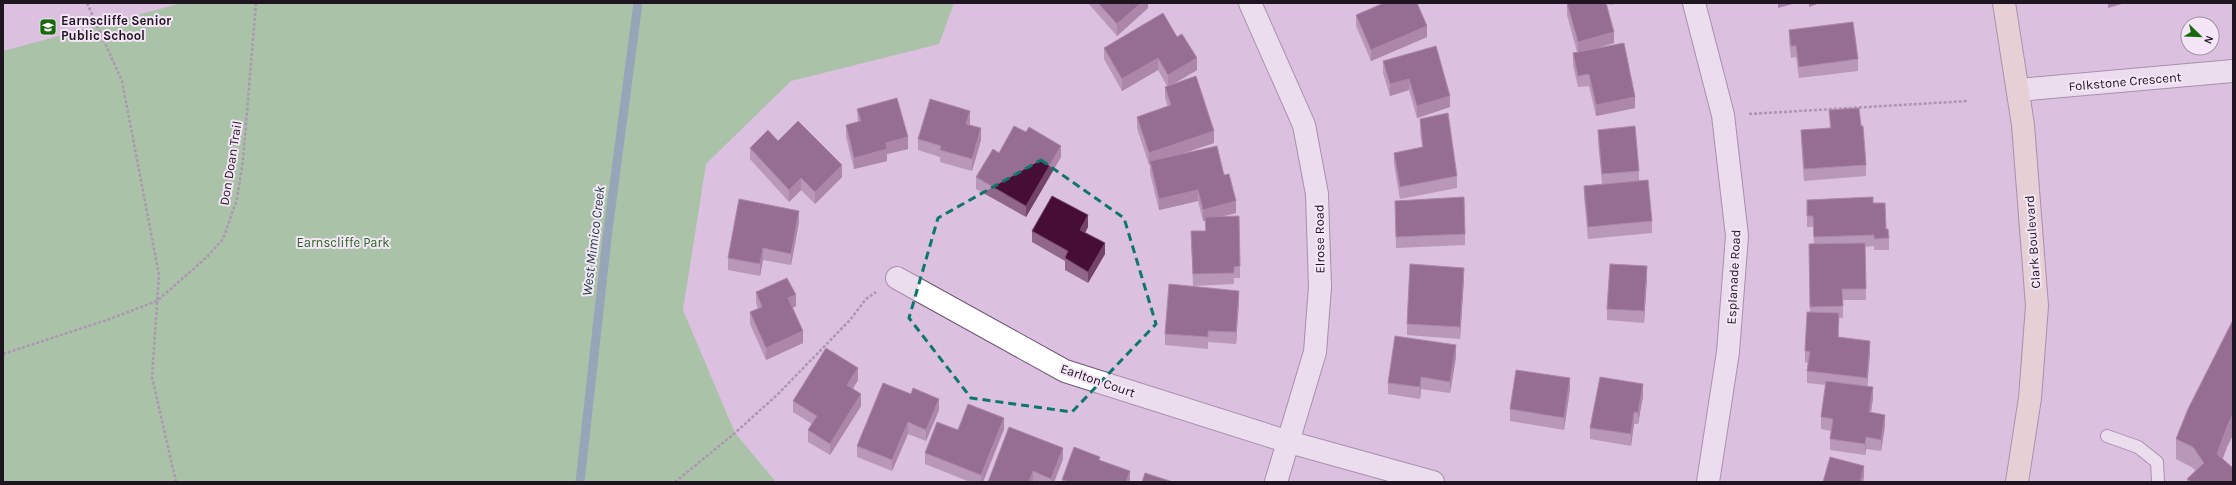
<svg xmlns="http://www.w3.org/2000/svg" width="2236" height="485" viewBox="0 0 2236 485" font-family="Karla,sans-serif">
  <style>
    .green { fill: #70c665 }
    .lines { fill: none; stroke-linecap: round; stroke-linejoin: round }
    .stream { stroke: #45868a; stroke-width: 9 }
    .lane-casing { stroke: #6e5672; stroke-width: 14 }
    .street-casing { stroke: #6e5672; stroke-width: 24 }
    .secondary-casing { stroke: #6e5672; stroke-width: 24 }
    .path { stroke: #776579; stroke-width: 2.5; stroke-dasharray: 3 2; stroke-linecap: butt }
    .lane { stroke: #fff; stroke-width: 12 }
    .street { stroke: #fff; stroke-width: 22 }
    .secondary { stroke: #f4e5c7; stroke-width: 22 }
    .wall { fill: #90668b }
    .shaded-wall { fill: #734369 }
    .building { fill: #460d36; stroke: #734369 }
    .marked { fill: none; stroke: #0f766e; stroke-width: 3; stroke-dasharray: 8 5; stroke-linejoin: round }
    .labels { text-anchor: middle; stroke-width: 4; stroke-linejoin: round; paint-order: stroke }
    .poi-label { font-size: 13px; font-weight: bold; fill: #1f1520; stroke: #f4e6f6; text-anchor: start }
    .street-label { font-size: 13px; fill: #1f1520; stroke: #f4e6f6 }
    .park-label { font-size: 13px; fill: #296521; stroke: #f4e6f6 }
    .water-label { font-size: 14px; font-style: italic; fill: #1d3e41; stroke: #f4e6f6 }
  </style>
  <rect width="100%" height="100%" fill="#dbc0e0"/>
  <path class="green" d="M182 3H954L939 44 791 81 706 164 683 310 735 433 776 482H3V51Z"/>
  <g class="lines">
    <path class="stream" d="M580 482 607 238 638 3"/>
    <g class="lane-casing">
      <path id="lane" d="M2107 436 2138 447 2157 462 2158 482"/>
    </g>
    <g class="street-casing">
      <g id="street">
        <path d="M1250 3 1304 125 1317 194 1320 287 1315 352 1276 482"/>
        <path d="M1694 3 1723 115 1737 236 1728 352 1708 482"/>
        <path d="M2018 90 2233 71"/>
        <path d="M897 278 1065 371 1289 442 1433 482"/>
      </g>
    </g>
    <g class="secondary-casing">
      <path id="secondary" d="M2004 3 2023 125 2037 306 2030 398 2017 482"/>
    </g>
    <g class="path">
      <path d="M87 3 122 81 159 275 152 377 176 482"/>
      <path d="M1749 114 1968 101"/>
      <path d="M3 354 107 320 157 301 208 256 223 239 237 199 243 160 256 3"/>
      <path d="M675 482 735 433 777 395 850 320 866 299 876 292"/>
    </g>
    <use href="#lane" class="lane"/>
    <use href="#street" class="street"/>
    <use href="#secondary" class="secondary"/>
  </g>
  <g class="wall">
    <path d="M1088 3H1148V8L1117 36Z"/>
    <path d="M1567 3H1613V5L1607 4 1614 43 1594 49 1635 108 1596 116 1589 86 1578 87 1573 65V53L1577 52 1567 15Z"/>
    <path d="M1163 13 1197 70 1173 84 1214 143 1178 155 1224 175 1236 213 1223 216 1240 266V278H1234V284L1193 286 1191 231H1205V221H1203L1198 201 1159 210 1150 173V164L1149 165 1137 128V117L1168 107 1165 98V87L1167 86 1158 70 1122 91 1104 59V48Z"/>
    <path d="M1356 15 1427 37 1371 61 1356 26Z"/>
    <path d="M1789 30 1858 59V71L1799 78 1796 57 1791 58 1789 42Z"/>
    <path d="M1383 61 1450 107 1417 118 1409 90 1390 96 1383 73Z"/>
    <path d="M857 109 908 149 887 154V161L854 169 846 137V125L858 122Z"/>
    <path d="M1829 110 1861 126 1866 165V176L1804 181 1801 141V130L1830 128Z"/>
    <path d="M1420 119 1457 176V188L1400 199 1394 164V153L1422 147 1420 130Z"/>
    <path d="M970 122V125L981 140 972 171 940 162V157L918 150V139Z"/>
    <path d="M1598 130 1639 171V180L1652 221V233L1588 239 1584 197V186L1602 184 1598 141Z"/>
    <path d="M778 141 842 177 815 204 801 190 789 202 750 159V148Z"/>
    <path d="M999 153 1061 157 1026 217 976 189V177Z"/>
    <path d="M1807 200 1873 203 1886 229 1889 238V250H1874V246L1865 247 1866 300H1843V318H1839V337L1870 353 1867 386 1873 398 1871 413 1885 426 1881 451 1866 449 1865 455 1830 450V439L1831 431 1821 429V417L1826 385 1807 383V371L1808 363 1805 362V351L1810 312 1809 244 1814 243 1813 227H1807Z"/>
    <path d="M1395 201 1465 234V245L1396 248Z"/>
    <path d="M799 222 791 265 763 260 760 276 728 270V258Z"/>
    <path d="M1088 227 1085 233 1105 254 1088 283 1065 270V261L1032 242V231Z"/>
    <path d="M1647 278 1644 323 1607 320V309Z"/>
    <path d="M1464 279 1460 339 1407 335V324Z"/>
    <path d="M756 292 796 306 792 308 803 343 766 360 750 324V312L758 309 756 303Z"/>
    <path d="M1239 302 1236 344 1208 342V349L1165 345V334Z"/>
    <path d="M1456 357 1450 393 1421 389 1420 399 1388 394V383Z"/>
    <path d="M858 380 853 389 861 406 830 455 808 442V430L812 424 793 412V401Z"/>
    <path d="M883 383 939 410 926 441 908 434 892 471 857 457V446Z"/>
    <path d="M1570 389 1564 430 1510 421V409Z"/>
    <path d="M1643 396 1638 424H1634L1631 446 1590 439V428Z"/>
    <path d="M1004 429 983 482H970L925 464V453L958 430Z"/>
    <path d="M2176 439 2227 447 2222 459 2233 482H2187V479L2196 471 2193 468 2176 459Z"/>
    <path d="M1063 459 1054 482H988Z"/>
    <path d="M1100 461 1130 482H1062V480Z"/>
  </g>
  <g class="shaded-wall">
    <path d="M1141 3H1148V8L1117 36V24Z"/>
    <path d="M1778 3H1796L1778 8Z"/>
    <path d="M1809 3H1820L1809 7Z"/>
    <path d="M2108 3H2125L2108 8Z"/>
    <path d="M1427 26V37L1371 61V50Z"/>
    <path d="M1614 32V43L1578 53V42Z"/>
    <path d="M1158 58V70L1122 91V79Z"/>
    <path d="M1197 58V70L1168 87V75Z"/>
    <path d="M1409 79V90L1390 96V84Z"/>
    <path d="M1450 96V107L1417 118V106Z"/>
    <path d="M1635 97V108L1596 116V105Z"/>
    <path d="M970 111V122L966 135V124Z"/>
    <path d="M981 128V140L972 171V159Z"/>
    <path d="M1214 131V143L1151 164 1150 161V164L1149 165V153Z"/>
    <path d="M908 137V149L887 154V161L854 169V158L886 143Z"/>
    <path d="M1061 146V157L1026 217V206Z"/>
    <path d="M842 165V177L815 204V192Z"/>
    <path d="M801 178V190L789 202V190Z"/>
    <path d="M1198 190V201L1159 210V199Z"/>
    <path d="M1236 201V213L1203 221V210Z"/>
    <path d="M799 211V222L791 265V254Z"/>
    <path d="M1088 215V227L1080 242V230Z"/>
    <path d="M1105 243V254L1088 283V272Z"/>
    <path d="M763 248V260L760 276V264Z"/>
    <path d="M1647 266V278L1644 323V311Z"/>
    <path d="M1464 268V279L1460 339V327Z"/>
    <path d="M1239 291V302L1236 344V332Z"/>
    <path d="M796 295V306L788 310V298Z"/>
    <path d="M803 331V343L766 360V348Z"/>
    <path d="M1870 341V353L1867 390V378Z"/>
    <path d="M1456 345V357L1450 393V382Z"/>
    <path d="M858 368V380L847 397V385Z"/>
    <path d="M1421 377V389L1420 399V387Z"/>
    <path d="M1570 378V389L1564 430V418Z"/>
    <path d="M1643 384V396L1638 424V413Z"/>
    <path d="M1873 387V398L1869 424V412Z"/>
    <path d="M861 394V406L830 455V444Z"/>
    <path d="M939 399V410L926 441V430Z"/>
    <path d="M1634 412V424L1631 446V434Z"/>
    <path d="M2233 414V435L2227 447 2217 474V454L2227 427Z"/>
    <path d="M1885 415V426L1881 451V440Z"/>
    <path d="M1004 418V429L983 482H981V475Z"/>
    <path d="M908 422V434L892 471V460Z"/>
    <path d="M1866 437V449L1865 455V444Z"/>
    <path d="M1063 448V459L1054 482H1051V479Z"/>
    <path d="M1864 466V477L1863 482H1860Z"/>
    <path d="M1033 471V482H1029Z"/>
    <path d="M1130 471V482H1126Z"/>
  </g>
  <g class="building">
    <path d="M1098 3H1141L1117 24Z"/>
    <path d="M1384 3H1417L1427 26 1371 50 1356 15Z"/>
    <path d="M1567 3H1606L1614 32 1578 42Z"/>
    <path d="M1163 13 1177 37 1182 34 1197 58 1168 75 1158 58 1122 79 1104 48Z"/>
    <path d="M1853 22 1858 59 1799 67 1796 46H1791L1789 30Z"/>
    <path d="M1624 43 1635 97 1596 105 1589 74 1578 76 1573 53Z"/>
    <path d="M1436 46 1450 96 1417 106 1409 79 1390 84 1383 61Z"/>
    <path d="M1196 76 1214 131 1149 153 1137 117 1171 105 1165 87Z"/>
    <path d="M897 98 908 137 886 143 887 149 854 158 846 125 861 121 857 109Z"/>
    <path d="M930 99 970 111 966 124 981 128 972 159 940 150 941 146 918 139Z"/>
    <path d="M1859 108 1861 126H1863L1866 165 1804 169 1801 130 1831 128 1829 110Z"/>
    <path d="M1448 113 1457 176 1400 187 1394 153 1423 147 1420 119Z"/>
    <path d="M798 121 842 165 815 192 801 178 789 190 750 148 768 130 778 141Z"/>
    <path d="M1014 126 1026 132 1029 127 1061 146 1026 206 976 177 993 149 999 153Z"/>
    <path d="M1635 126 1639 171 1602 174 1598 130Z"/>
    <path d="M1217 146 1224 175 1229 174 1236 201 1203 210 1198 190 1159 199 1150 161Z"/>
    <path d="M1648 180 1652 221 1588 227 1584 186Z"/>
    <path d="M1052 196 1088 215 1080 230 1105 243 1088 272 1065 258 1068 251 1032 231Z"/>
    <path d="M1464 197 1465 234 1396 237 1395 201Z"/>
    <path d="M1873 197V203H1885L1886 229H1888L1889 238 1874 239V235L1814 237 1813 216H1807V200Z"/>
    <path d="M739 199 799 211 791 254 763 248 760 264 728 258Z"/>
    <path d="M1239 216 1240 266 1234 267V273L1193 274 1191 231H1206L1205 217Z"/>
    <path d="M1865 243 1866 289H1842L1843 306 1810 307 1809 244Z"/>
    <path d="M1410 264 1464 268 1460 327 1407 324Z"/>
    <path d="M1610 264 1647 266 1644 311 1607 309Z"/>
    <path d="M787 278 796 295 788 298 803 331 766 348 750 312 762 307 756 292Z"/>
    <path d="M1169 284 1239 291 1236 332 1208 331V337L1165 334Z"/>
    <path d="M1807 312 1839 313 1838 337 1870 341 1867 378 1807 371 1810 352 1805 351Z"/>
    <path d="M2233 320V414L2227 427 2217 454 2233 468V482H2189L2190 481 2187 479 2204 463 2193 447 2176 439 2188 409Z"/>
    <path d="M1395 336 1456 345 1450 382 1421 377 1420 387 1388 383Z"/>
    <path d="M826 348 858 368 847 385 861 394 830 444 808 430 817 416 793 401Z"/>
    <path d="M1516 370 1570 378 1564 418 1510 409Z"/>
    <path d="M1600 377 1643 384 1638 413 1634 412 1631 434 1590 428Z"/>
    <path d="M1826 381 1873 387 1869 412 1885 415 1881 440 1866 437 1865 444 1830 439 1833 419 1821 417Z"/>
    <path d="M883 383 911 394 913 388 939 399 926 430 908 422 892 460 857 446Z"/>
    <path d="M968 404 1004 418 981 475 925 453 937 422 958 430Z"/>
    <path d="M1009 427 1063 448 1051 479 1033 471 1029 482H988Z"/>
    <path d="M1074 447 1100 457 1099 460 1130 471 1126 482H1069L1062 480Z"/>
    <path d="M1830 457 1864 466 1860 482H1823Z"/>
    <path d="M1145 473 1173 482H1142Z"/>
  </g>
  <path d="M0 0H2236V485H0ZM1041 160 1124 218 1156 324 1072 412 971 398 909 318 938 218Z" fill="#dbc0e0" fill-opacity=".55" fill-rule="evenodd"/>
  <path class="marked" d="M1041 160 1124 218 1156 324 1072 412 971 398 909 318 938 218Z"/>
  <defs>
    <g id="school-square" transform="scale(0.9)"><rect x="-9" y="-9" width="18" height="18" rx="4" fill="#18690c" stroke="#f4e6f6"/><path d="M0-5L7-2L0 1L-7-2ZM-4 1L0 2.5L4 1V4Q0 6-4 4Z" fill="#fff"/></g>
  </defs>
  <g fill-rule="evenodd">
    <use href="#school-square" x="48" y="27"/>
  </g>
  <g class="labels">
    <g class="poi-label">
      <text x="61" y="25">Earnscliffe Senior<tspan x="61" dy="15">Public School</tspan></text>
    </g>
    <g class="street-label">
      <text transform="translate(2125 81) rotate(-5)" y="5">Folkstone Crescent</text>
      <text transform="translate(230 163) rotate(-81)" y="5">Don Doan Trail</text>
      <text transform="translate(1319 239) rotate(-91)" y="5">Elrose Road</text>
      <text transform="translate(2032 242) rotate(-94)" y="5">Clark Boulevard</text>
      <text transform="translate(1733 277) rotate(-87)" y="5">Esplanade Road</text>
      <text transform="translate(1098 380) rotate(19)" y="5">Earlton Court</text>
    </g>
    <g class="park-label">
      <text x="343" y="247">Earnscliffe Park</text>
    </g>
    <g class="water-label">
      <text transform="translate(593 241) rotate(-83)" y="5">West Mimico Creek</text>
    </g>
  </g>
  <rect width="2236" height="485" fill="none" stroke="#1f1520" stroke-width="8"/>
  <g transform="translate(2200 36) rotate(113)"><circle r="19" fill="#f4e6f6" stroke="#9f92a0"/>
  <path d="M0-3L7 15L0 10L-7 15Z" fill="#18690c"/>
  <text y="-6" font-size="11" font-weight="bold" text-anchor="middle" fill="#1f1520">N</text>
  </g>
</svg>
